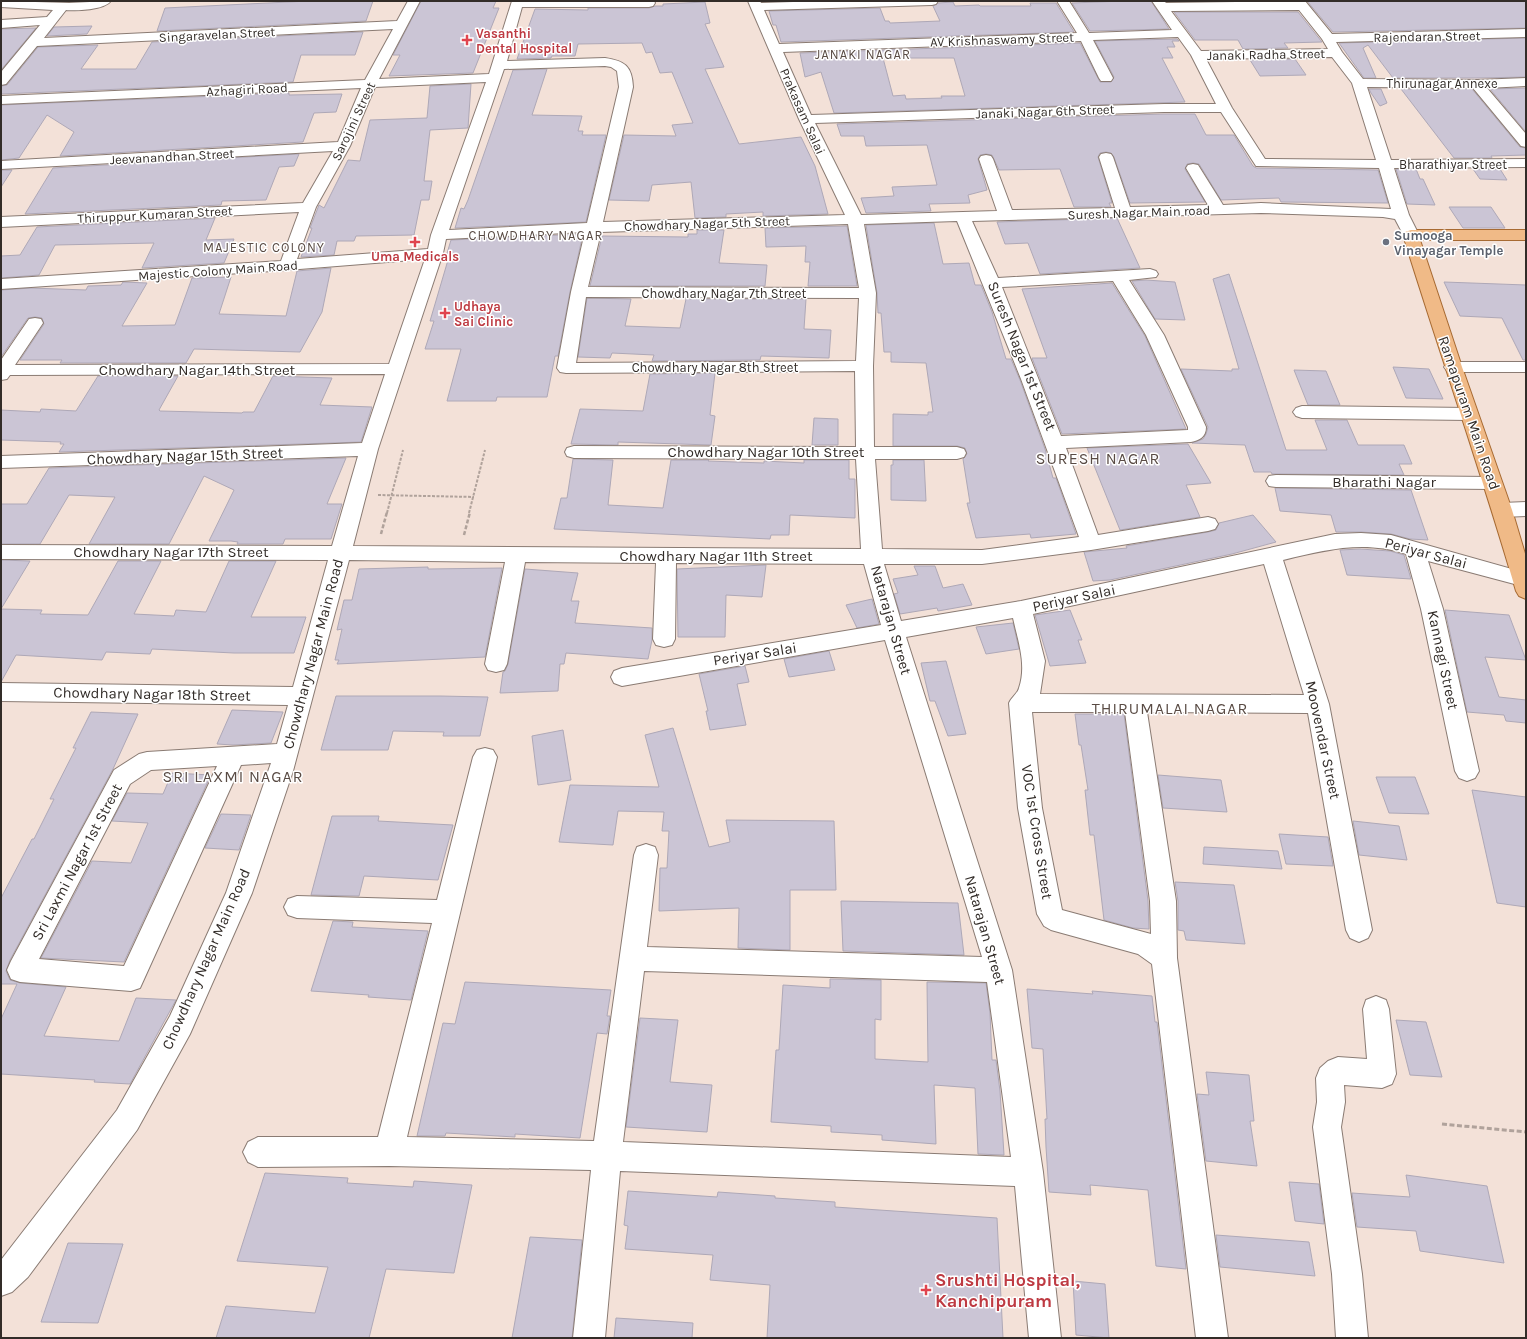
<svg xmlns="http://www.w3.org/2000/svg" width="1527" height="1339" viewBox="0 0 1527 1339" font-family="Karla,sans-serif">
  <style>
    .building { fill: #cbc5d5; stroke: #aea8b7; fill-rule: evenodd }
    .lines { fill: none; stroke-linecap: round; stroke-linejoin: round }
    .minor-casing { stroke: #8a7b73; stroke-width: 2 }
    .major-casing { stroke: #a76a32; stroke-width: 2 }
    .path-far2 { stroke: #b0a29b; stroke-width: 2; stroke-dasharray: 3 1.5; stroke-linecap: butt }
    .path-far1 { stroke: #b0a29b; stroke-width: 2.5; stroke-dasharray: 4 2; stroke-linecap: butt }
    .path { stroke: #b0a29b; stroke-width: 3; stroke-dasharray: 5 2.5; stroke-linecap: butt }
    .minor { fill: #fff; fill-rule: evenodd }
    .major { fill: #f0ba87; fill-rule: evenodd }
    .health-dot { fill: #e0444e; stroke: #fff; stroke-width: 1.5 }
    .worship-dot { fill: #6b7280; stroke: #fff; stroke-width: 1.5 }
    .labels { text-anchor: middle; stroke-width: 3; stroke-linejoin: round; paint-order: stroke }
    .far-health-label { font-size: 13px; font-weight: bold; fill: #be3a42; stroke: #fff; text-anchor: start }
    .far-street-label { font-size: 13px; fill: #322c28; stroke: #fff }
    .far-neighbourhood-label { font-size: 13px; letter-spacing: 1px; fill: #594b44; stroke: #fff }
    .far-worship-label { font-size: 13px; font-weight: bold; fill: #5b616d; stroke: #fff; text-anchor: start }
    .street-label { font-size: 15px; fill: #322c28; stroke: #fff }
    .neighbourhood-label { font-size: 16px; letter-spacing: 1px; fill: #594b44; stroke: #fff }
    .near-health-label { font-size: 18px; font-weight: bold; fill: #be3a42; stroke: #fff; text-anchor: start }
  </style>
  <rect width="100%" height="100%" fill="#f3e1d8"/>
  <g class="building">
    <path d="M309 1H373L366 21 157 31 165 8Z"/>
    <path d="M421 1H496L493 8H499L473 73 389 76 400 55H393Z"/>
    <path d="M1124 1H1151L1169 29 1090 31 1072 3Z"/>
    <path d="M1307 1H1526V28L1333 32Z"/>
    <path d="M705 2 710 23 705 24 724 67 705 69 739 144 801 137 815 166 828 214 763 216V212L726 214V217L695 218 691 182 652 185 649 201 609 200 624 135 676 136 672 125 693 123 672 72 660 73 652 52 646 53 642 43 578 44 575 56H552L551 58 517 59 535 9 588 10V8H649L655 6H663V4Z"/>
    <path d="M953 2 955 6 979 5 980 6H1031L1030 3H1056L1074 32 781 42 776 25H773L769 11 880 8 885 21H889L890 23 940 21 933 6 938 3Z"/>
    <path d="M1174 12H1298L1322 42 1284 43 1288 48 1243 49 1238 40H1195Z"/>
    <path d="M92 26 87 34 47 36 54 27Z"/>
    <path d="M35 28H36L1 70V29Z"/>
    <path d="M363 32 355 55H301L293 82 1 94V86L7 85 38 47 98 45 81 69H136L152 42Z"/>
    <path d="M1526 38V77L1477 78H1393L1368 45 1363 48 1376 78H1364L1339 43Z"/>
    <path d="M1177 39 1179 41H1172L1175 47H1167L1173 58H1162L1185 102 834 113 821 72 805 77 800 53 1080 43 1100 82H1111L1114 77 1095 41ZM883 58H954L965 96H941L942 98 906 99 905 95 893 96Z"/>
    <path d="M1295 59 1306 75 1260 76 1250 60Z"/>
    <path d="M547 69 532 115 582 116 578 131H583L582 135H606L586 222 455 228 461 208 464 209 468 200 513 70Z"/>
    <path d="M471 84 468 128 430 130 424 181H432L429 200H421L414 235 356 236 354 241H337L334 255 301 257 312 228H310L319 205 324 208 348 160 360 161 370 120 427 118 430 86Z"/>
    <path d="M1526 88V132L1490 89Z"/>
    <path d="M1369 89H1381L1387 103 1380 106 1371 93Z"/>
    <path d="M1401 89H1472L1520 147 1526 148V155L1491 156 1492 158H1454Z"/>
    <path d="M289 93V95L342 94 336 112 314 113 303 142 60 156 74 132 47 115 19 158 1 160V105Z"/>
    <path d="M1164 114H1195L1206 135H1234L1253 166 1256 168 1378 170 1388 203 1281 202 1279 198 1221 200 1199 164 1193 163 1187 164 1185 169 1205 202 1130 203 1114 157 1111 153 1106 152 1100 153 1098 157 1112 203H1109L1111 207H1074L1060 169 999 170 992 155 986 154 980 155 978 159 987 190 968 195 970 203 929 204 931 211 866 213 861 198 894 196 892 187 937 185 927 145 866 146 864 136H841L837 124Z"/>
    <path d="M299 154 294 166 279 167 266 200 222 201 221 205 25 214 53 168Z"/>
    <path d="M1396 169H1416L1420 179H1423L1435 205 1407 204Z"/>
    <path d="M1473 169H1500L1507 180 1480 179Z"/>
    <path d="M1 170H12L1 187Z"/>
    <path d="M1449 207H1491L1505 228H1463Z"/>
    <path d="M215 218 206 240 234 239 224 263 142 268 154 243 55 245 39 275 1 278V256L20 255 37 227Z"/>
    <path d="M1117 218 1140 268 1040 274 1028 243 1005 244 997 222Z"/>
    <path d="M934 223 943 264 969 263 975 285H981L992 312 1006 359H1011L1020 380 1045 449 1053 478H1056L1076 534 1031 538 1030 534 976 538 967 503H970L963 459 967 454 965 448 957 446H893V414L928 415V412H933L926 363 891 362V352H884L881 313H878L877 293 866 225Z"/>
    <path d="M847 226 857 286H808L810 262H805L806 246 766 247 765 228Z"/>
    <path d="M697 230H724L719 263 767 265 765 286H590L602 236 688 237V234H697Z"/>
    <path d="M583 234 570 292 558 356H555L547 397H497L496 401H447L461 349H425L434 321H430L448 260H445L451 240Z"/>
    <path d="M331 268 322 312 300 352 194 349 186 363H60L62 360H20L44 324 42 318 35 317 28 318 1 357V290L31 288 86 290 88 286 121 285 123 282 147 283 122 326 175 325 192 278 231 277 219 314 286 316 297 271Z"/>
    <path d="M1229 274 1286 450H1327L1315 420H1347L1358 445H1404L1412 464H1399L1404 475 1272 474 1271 472H1254L1245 445 1192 443 1203 439 1206 434 1208 427 1181 369 1232 371V369H1239L1213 279Z"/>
    <path d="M1146 280 1175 282 1185 320 1155 319 1132 281Z"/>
    <path d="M1444 282 1526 285V360H1523L1502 318 1460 316Z"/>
    <path d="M1112 283 1145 336 1186 429 1062 434 1032 358H1047L1022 289Z"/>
    <path d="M587 298 631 299 625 326 680 328 686 299H806L804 329 831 330 829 358 761 356 760 360 652 361 654 355 612 353 610 358 578 357Z"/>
    <path d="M1393 367 1429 369 1443 399 1406 398Z"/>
    <path d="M1294 370 1326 371 1340 405H1308Z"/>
    <path d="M715 373 710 415 715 416 711 445 618 442V445L571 444 580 409 643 411 650 374Z"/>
    <path d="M98 376H178L159 410 160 411 242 413 243 412H254L273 376 332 378 320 405 372 407 361 442 59 452 64 444H60L61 442 1 440V410L40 412 41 409 76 411Z"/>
    <path d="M814 418 838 419V445H812Z"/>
    <path d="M1188 444 1211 483 1186 485 1200 517 1120 530 1087 448Z"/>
    <path d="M346 458 327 504H342L331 539H285L283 544H237L238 542 231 541H209L234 490 204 476 169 544H89L115 497 69 495 40 544H1V504H27L49 468Z"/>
    <path d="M573 459 613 460 608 505 663 508 671 460H709L708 461 764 463V461L804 463V460H849V479H855V518L790 515 789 535H771L770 539 554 529 561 498H567Z"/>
    <path d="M893 460H924L926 501 891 500V465H893Z"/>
    <path d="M1275 488 1411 490 1428 540 1410 539 1391 534 1361 532H1336L1331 515 1280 511Z"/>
    <path d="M1253 515 1276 542 1232 554 1110 580 1093 581 1084 552 1127 548 1126 546 1208 532 1216 530 1219 523Z"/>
    <path d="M1360 549 1390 551 1404 555 1411 579 1347 575 1340 550Z"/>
    <path d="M1 560 30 561 1 609 42 610 40 614 88 615 118 561H161L134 614 174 616 176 610 206 612 229 561H276L251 617H306L294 653H234L152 649 150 654 106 652 102 660 16 655 1 682Z"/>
    <path d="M766 565 762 597 726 595 725 637H678L677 569Z"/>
    <path d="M914 566H935L943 588 963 584 972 605 938 611 937 608 900 614 894 594 898 593 893 579 918 575Z"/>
    <path d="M428 567V569L502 568 485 657 337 664 339 660H335L342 629 337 630 344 600H352L359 569Z"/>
    <path d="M525 569 578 573 571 601H579L575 623 652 628V640L648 659 566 653 564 664H560L558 691 500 693 503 672 505 671 508 664Z"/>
    <path d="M872 599 879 624 857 628 846 605Z"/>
    <path d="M1070 610 1082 640H1078L1086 663 1050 666 1035 615Z"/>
    <path d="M1445 610 1509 615 1526 660 1485 657 1499 697 1526 700V723L1506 721 1504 715 1467 712Z"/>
    <path d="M1013 623 1019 649 986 654 976 627Z"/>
    <path d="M829 651 835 670 789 677 784 659Z"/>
    <path d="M946 661 966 734 948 736 935 701H930L921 663Z"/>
    <path d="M745 666 749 682 737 684 746 725 710 730 706 711H708L699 674Z"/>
    <path d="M336 696H440L488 697 480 736H443L444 732 393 731 388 750H321Z"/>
    <path d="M232 710 283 712 271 743 233 745 217 744Z"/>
    <path d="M91 712 138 714 113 769 10 960 6 971 10 980 20 983 66 987 44 1036 119 1041 136 998 176 1000 130 1084 94 1082 95 1080 1 1074V1019L17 984H1V898L32 839H34L54 799H50L76 748H73Z"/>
    <path d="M1075 714H1124L1148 901 1149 929 1133 928 1104 920 1094 835H1090L1085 790H1088L1081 745H1079Z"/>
    <path d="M673 728 709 847 730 842 726 820 834 821 836 890H790V950L738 948 739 908 659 911 660 868H667L669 831H662L664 812 618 811 613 845 559 842 570 785 659 787 645 735Z"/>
    <path d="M563 730 571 780 538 785 532 736Z"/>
    <path d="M172 773 211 775 124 962 41 958 92 861 131 863 148 823 112 821 127 793 163 794Z"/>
    <path d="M1158 775 1221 780 1227 812 1163 808Z"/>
    <path d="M1376 777H1415L1429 814 1389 813Z"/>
    <path d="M1472 790 1526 797V907L1497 903Z"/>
    <path d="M221 814 251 815 239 850 205 848Z"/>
    <path d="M332 816H379L378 821 453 825 438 880 364 876 359 896 311 895Z"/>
    <path d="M1353 821 1399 826 1407 860 1359 855Z"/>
    <path d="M1279 834 1328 837 1333 866 1286 864Z"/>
    <path d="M1204 847 1278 851 1282 869 1203 864Z"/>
    <path d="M1175 882 1234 885 1245 944 1186 940 1184 931 1178 930V901Z"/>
    <path d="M841 901 958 903 964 955 843 951Z"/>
    <path d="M333 921 353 922 352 927 428 931 411 1000 368 997 369 995 311 991Z"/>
    <path d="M830 979 881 980V1020L875 1019V1059L928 1062 927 982 986 983 990 1013 992 1060H996L1000 1091 1004 1155 978 1154 975 1088 934 1085 936 1144 882 1140V1135L831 1132V1126L771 1122 776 1050H779L783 985 830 988Z"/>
    <path d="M465 982 611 990 607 1016H610L607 1034 597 1033 580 1138 515 1134V1137L446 1133 445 1136H417L443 1023 455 1024Z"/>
    <path d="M1027 989 1093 994 1092 991 1152 996 1155 1022H1157L1186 1269 1156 1266 1148 1190 1090 1185 1091 1195 1049 1192 1046 1147 1045 1119H1047L1043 1049 1032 1048Z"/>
    <path d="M640 1018 678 1020 670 1082 712 1085 707 1132 626 1127Z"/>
    <path d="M1396 1020 1426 1022 1442 1077 1410 1075Z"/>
    <path d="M1206 1072 1249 1075 1254 1121H1250L1257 1166 1206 1161 1197 1094 1209 1095Z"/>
    <path d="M265 1173 348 1178 347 1183 413 1187 414 1181 472 1185 454 1273 386 1269 369 1338H216L226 1306 315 1313 328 1267 237 1261Z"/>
    <path d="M1406 1175 1487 1186 1504 1263 1420 1251 1416 1231 1357 1227 1352 1193 1410 1197Z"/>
    <path d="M1289 1182 1319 1184 1324 1224 1295 1221Z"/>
    <path d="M628 1191 717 1197 718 1192 775 1196V1198L835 1202V1207L997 1218 1003 1338H767L770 1285 710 1280 713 1255 625 1249 628 1226 624 1225Z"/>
    <path d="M1216 1235 1309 1242 1315 1276 1220 1267Z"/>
    <path d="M530 1237 582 1240 572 1338H512Z"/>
    <path d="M68 1243 123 1244 98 1323 41 1322Z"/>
    <path d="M1073 1281 1105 1284 1109 1338 1076 1335Z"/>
    <path d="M616 1318 693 1323 692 1338H614Z"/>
  </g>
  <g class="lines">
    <g class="minor-casing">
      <g id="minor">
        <path d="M1 1 69 3 111 1C104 10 77 11 66 10L44 38 397 21 408 1H420L379 79 489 74 512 1H654L655 3 653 6 649 7H522L507 61 605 58C625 61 632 66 633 87L603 222 845 215 799 119 748 1H760L761 3 824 1H938L936 4 932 5 764 10 779 44 1077 33 1057 1H1069L1089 33 1172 30 1152 1H1164L1166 3 1305 1 1332 34 1526 29V37L1336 42 1342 52 1363 79 1477 80 1526 78V86L1487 88 1526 134V147L1521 146 1473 88 1367 87 1391 160 1526 159V167L1394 168 1409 215 1419 235 1417 238 1411 240 1405 238 1395 219 1383 217 1261 213 972 221 998 278 1150 269 1156 271 1158 274 1156 277 1129 280 1164 335 1206 427C1206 437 1200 440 1191 442L1066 448 1098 535 1208 517 1215 519 1218 524 1215 529 1208 531 1091 550 982 564H884L901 621 1021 601 1335 534 1361 533 1391 535 1526 573V585L1522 586 1428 561 1443 609 1479 771 1475 778 1467 781 1459 778 1455 771 1421 609 1406 554C1364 540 1325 550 1283 560L1329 704 1372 930 1368 938 1359 942 1350 938 1346 930 1308 713 1147 712 1176 901 1177 958 1228 1338H1196L1152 964 1138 954 1051 930 1044 926 1037 914 1018 808 1009 703C1011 698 1018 693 1019 688 1027 665 1018 641 1013 618L906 637 1012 970 1043 1172 1061 1338H1029L1015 1186 620 1171 605 1338H573L591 1170 389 1166 258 1167 248 1162 243 1152 248 1142 258 1137H378L432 923 297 918 288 915 284 907 288 899 297 896 437 900 473 757 477 750 485 748 493 750 497 757 407 1137 594 1141 634 855 637 847 646 844 655 847 658 855 647 947 982 957 885 640 622 686 614 683 611 677 614 671 622 668 881 625 864 564 676 563 675 639 672 645 664 647 656 645 653 639 656 563 525 562 507 664 504 670 496 672 488 670 485 664 505 562 349 560 293 771 252 893 190 1034 137 1130 28 1277 12 1292 1 1296V1260L117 1110 170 1016 226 893 271 763 241 765 140 988 131 991 20 982 11 979 7 970 11 961 114 770 139 754 147 752 277 744 288 705 1 701V683L293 687 328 560 1 559V545L332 546 358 456 1 468V456L362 443 385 374 10 375 7 379 1 380V360L29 319 35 318 41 319 43 323 15 365 389 364 425 259 287 270 1 289V279L281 261 299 212 1 227V217L303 203 333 151 1 169V161L338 142 361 88 1 104V96L365 80 393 29 37 46 6 84 1 85V72L40 25 1 28V20L47 17 53 10 1 7ZM1299 10 1322 39 1328 49 1201 51 1171 11ZM1178 37 1191 55 1216 104H1164L811 115 783 52 1081 41 1099 78 1101 81H1111L1113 78 1093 40ZM1332 57 1352 83 1376 160 1265 159 1232 108 1206 59ZM605 66 611 67 617 71 619 87 587 223 449 230 504 69ZM486 82 431 235 428 249 297 259 316 207 350 146 375 87ZM1164 112H1221L1256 166 1379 168 1391 209 1261 203 1223 205 1198 165 1193 164 1188 165 1186 168 1208 205 1130 207 1113 157 1111 154 1106 153 1101 154 1099 157 1115 208 1012 210 993 159 991 156 986 155 981 156 979 159 997 211 861 215 815 123ZM957 221 1021 379 1079 537 982 550 882 549 875 459H957L964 457 966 453 964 449 957 447H874L873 366 876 293 864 224ZM848 224 859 288 588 287 601 232ZM585 232 571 292 557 368 560 372 566 373 855 371 856 447 574 446 567 448 565 452 567 456 574 458 856 459 861 549 353 546 378 449 443 253 446 239ZM1113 281 1146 335 1188 427V430L1061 436 1002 287ZM586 297 859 298 856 361 576 363ZM1264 564 1304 695 1040 694 1045 661 1033 614ZM1032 712H1125L1150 901 1151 934 1062 910 1042 808ZM217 766 124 966 39 959 130 784 151 770ZM644 971 987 982 1011 1157 623 1142Z"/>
        <path d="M1453 362H1526V372H1453L1447 371 1444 367 1447 363Z"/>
        <path d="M1302 406 1469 408 1475 410 1478 414 1475 418 1469 420 1302 418 1296 416 1293 412 1296 408Z"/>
        <path d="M1276 475 1492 477 1499 478 1502 483 1499 488 1492 489 1276 487 1269 486 1266 481 1269 476Z"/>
        <path d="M1526 502V516L1502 517 1495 515 1492 510 1495 505 1502 503Z"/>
        <path d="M1376 996 1386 1000 1389 1009 1396 1074 1392 1084 1382 1088 1344 1085 1345 1102 1341 1127 1362 1274 1368 1338H1336L1332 1274 1313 1127 1317 1102 1316 1078 1320 1068 1328 1061 1338 1057 1367 1059 1363 1009 1366 1000Z"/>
      </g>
    </g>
    <g class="major-casing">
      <path id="major" d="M1411 230H1526V240H1420L1462 367 1512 510 1526 557V599L1519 596 1516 591C1481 471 1440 354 1403 235L1405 232Z"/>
    </g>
    <g class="path-far2">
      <path d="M378 495 474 497"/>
      <path d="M387 513 403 450"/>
      <path d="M469 513 485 450"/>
    </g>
    <g class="path-far1">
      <path d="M381 534 387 512"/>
      <path d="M464 535 470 512"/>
    </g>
    <path class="path" d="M1442 1124 1526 1132"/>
    <use href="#minor" class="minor"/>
    <use href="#major" class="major"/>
  </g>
  <g class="health-dot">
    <path d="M465 34h4v4h4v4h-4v4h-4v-4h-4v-4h4z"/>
    <path d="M413 236h4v4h4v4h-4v4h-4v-4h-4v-4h4z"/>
    <path d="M443 307h4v4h4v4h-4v4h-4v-4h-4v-4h4z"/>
    <path d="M924 1284h4v4h4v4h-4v4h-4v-4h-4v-4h4z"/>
  </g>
  <circle class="worship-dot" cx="1386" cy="242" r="4"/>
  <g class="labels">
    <g class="far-health-label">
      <text x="476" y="38">Vasanthi<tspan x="476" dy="15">Dental Hospital</tspan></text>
      <text x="415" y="261" text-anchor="middle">Uma Medicals</text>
      <text x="454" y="311">Udhaya<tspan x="454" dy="15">Sai Clinic</tspan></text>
    </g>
    <g class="far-street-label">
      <text transform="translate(217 34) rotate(-3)" y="5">Singaravelan Street</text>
      <text transform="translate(1427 36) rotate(-1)" y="5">Rajendaran Street</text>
      <text transform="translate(1002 39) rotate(-2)" y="5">AV Krishnaswamy Street</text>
      <text transform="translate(1266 54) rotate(-1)" y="5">Janaki Radha Street</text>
      <text x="1442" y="88">Thirunagar Annexe</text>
      <text transform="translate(247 89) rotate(-3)" y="5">Azhagiri Road</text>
      <text transform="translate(803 111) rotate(66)" y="5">Prakasam Salai</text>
      <text transform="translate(1045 111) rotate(-2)" y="5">Janaki Nagar 6th Street</text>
      <text transform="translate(353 121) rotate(-65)" y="5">Sarojini Street</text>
      <text transform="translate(172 156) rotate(-3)" y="5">Jeevanandhan Street</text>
      <text x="1453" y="169">Bharathiyar Street</text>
      <text transform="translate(1139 212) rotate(-2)" y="5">Suresh Nagar Main road</text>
      <text transform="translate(155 214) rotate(-3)" y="5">Thiruppur Kumaran Street</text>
      <text transform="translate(707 223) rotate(-2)" y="5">Chowdhary Nagar 5th Street</text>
      <text transform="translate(218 270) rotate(-4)" y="5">Majestic Colony Main Road</text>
      <text x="724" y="298">Chowdhary Nagar 7th Street</text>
      <text x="715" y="372">Chowdhary Nagar 8th Street</text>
    </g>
    <g class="far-neighbourhood-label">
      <text x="863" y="59">JANAKI NAGAR</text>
      <text x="536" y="240">CHOWDHARY NAGAR</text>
      <text x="264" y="252">MAJESTIC COLONY</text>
    </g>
    <g class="far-worship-label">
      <text x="1394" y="240">Sumooga<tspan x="1394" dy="15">Vinayagar Temple</tspan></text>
    </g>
    <g class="street-label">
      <text transform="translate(1022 356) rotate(68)" y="5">Suresh Nagar 1st Street</text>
      <text x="197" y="375">Chowdhary Nagar 14th Street</text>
      <text transform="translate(1469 413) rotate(71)" y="5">Ramapuram Main Road</text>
      <text x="766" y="457">Chowdhary Nagar 10th Street</text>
      <text transform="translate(185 456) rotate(-2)" y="5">Chowdhary Nagar 15th Street</text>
      <text x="1384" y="487">Bharathi Nagar</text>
      <text x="171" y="557">Chowdhary Nagar 17th Street</text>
      <text transform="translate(1426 553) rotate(15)" y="5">Periyar Salai</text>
      <text x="716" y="561">Chowdhary Nagar 11th Street</text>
      <text transform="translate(1074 598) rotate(-12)" y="5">Periyar Salai</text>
      <text transform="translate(891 620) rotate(74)" y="5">Natarajan Street</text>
      <text transform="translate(313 654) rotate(-75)" y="5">Chowdhary Nagar Main Road</text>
      <text transform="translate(755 654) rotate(-9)" y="5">Periyar Salai</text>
      <text transform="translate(1443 660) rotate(78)" y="5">Kannagi Street</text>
      <text transform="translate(152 694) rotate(1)" y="5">Chowdhary Nagar 18th Street</text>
      <text transform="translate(1323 740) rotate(78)" y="5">Moovendar Street</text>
      <text transform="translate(1037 832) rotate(81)" y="5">VOC 1st Cross Street</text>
      <text transform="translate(77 862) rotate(-62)" y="5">Sri Laxmi Nagar 1st Street</text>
      <text transform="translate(985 930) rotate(74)" y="5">Natarajan Street</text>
      <text transform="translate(206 959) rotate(-66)" y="5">Chowdhary Nagar Main Road</text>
    </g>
    <g class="neighbourhood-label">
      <text x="1098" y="464">SURESH NAGAR</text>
      <text x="1170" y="714">THIRUMALAI NAGAR</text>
      <text x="233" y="782">SRI LAXMI NAGAR</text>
    </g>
    <g class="near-health-label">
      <text x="935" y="1286">Srushti Hospital,<tspan x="935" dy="21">Kanchipuram</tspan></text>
    </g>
  </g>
  <rect width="1527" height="1339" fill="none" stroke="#322c28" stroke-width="4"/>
</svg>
